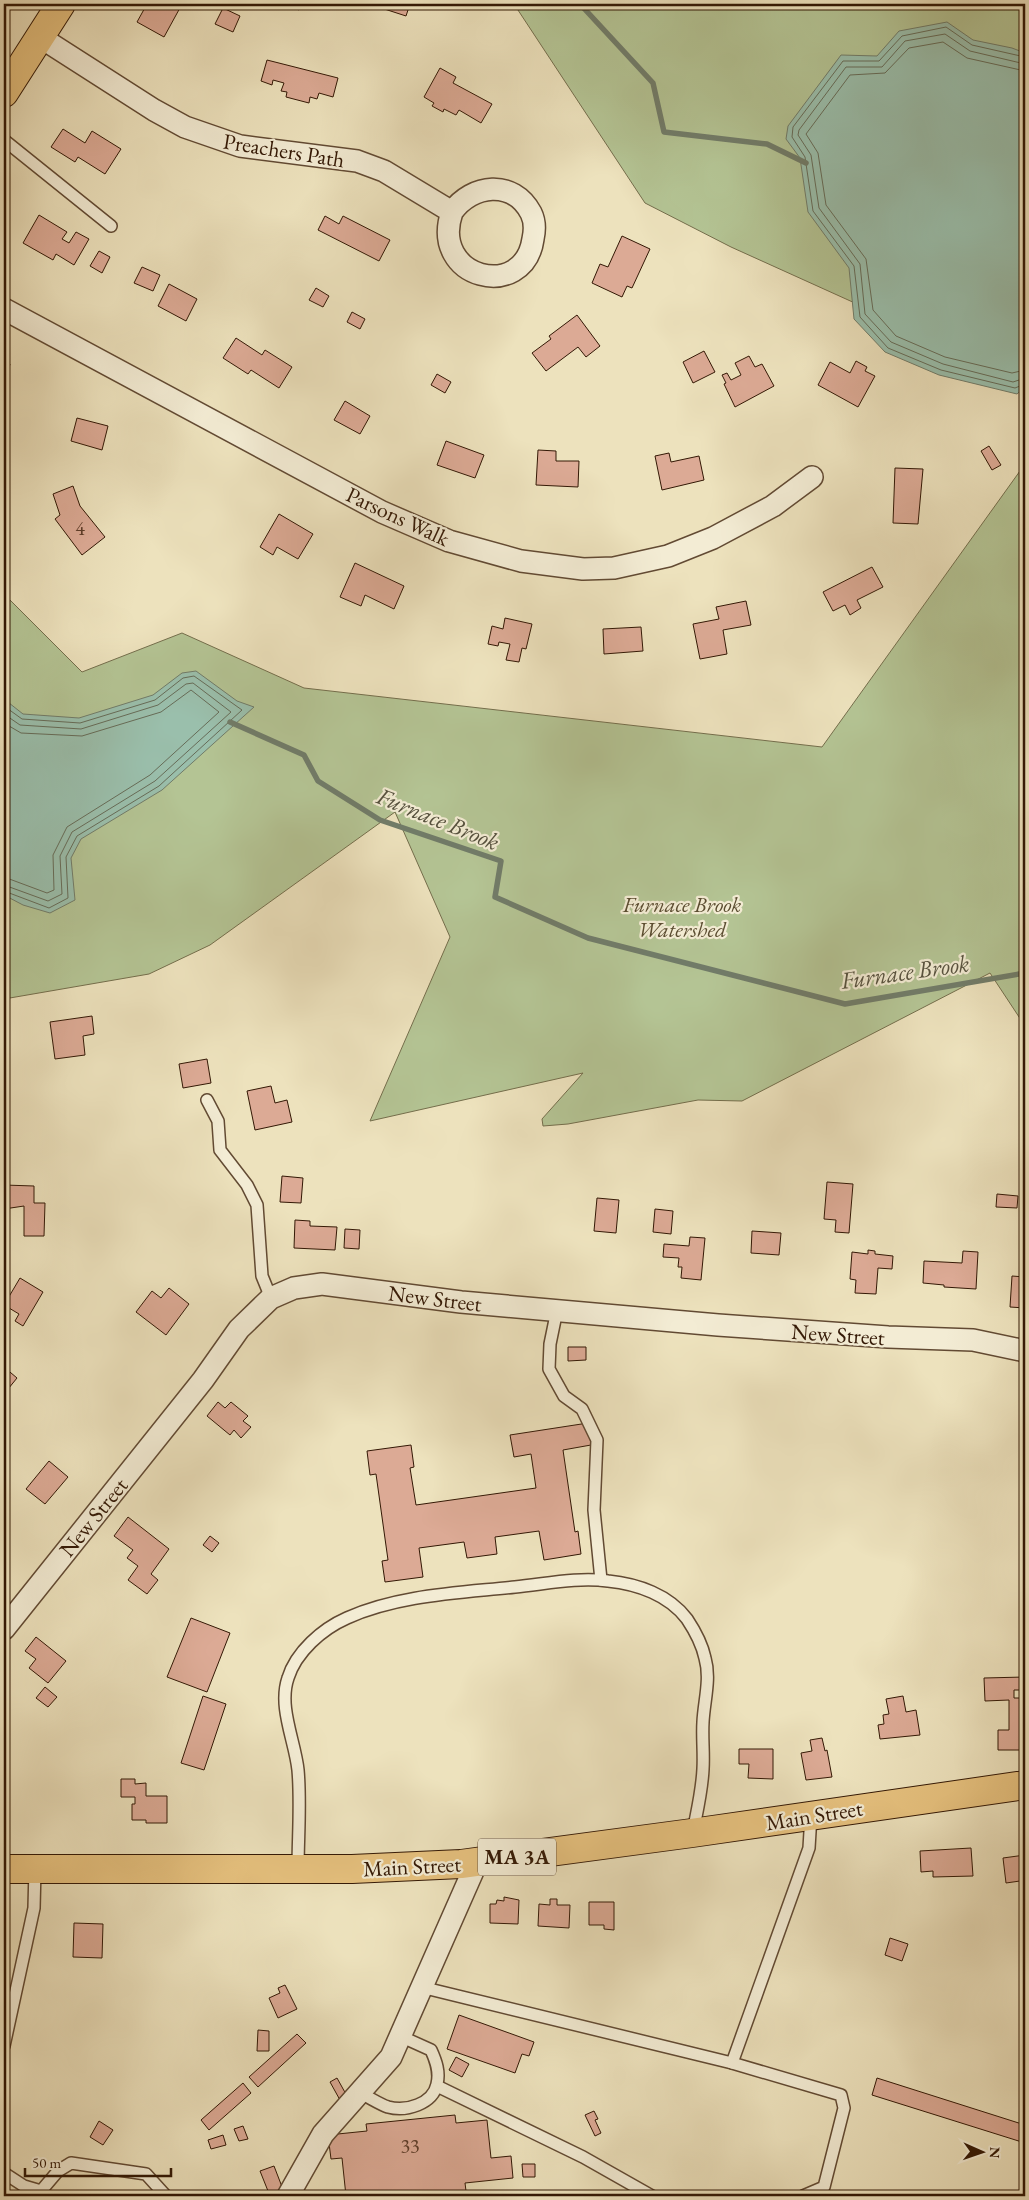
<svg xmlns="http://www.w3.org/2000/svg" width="1029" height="2200" viewBox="0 0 1029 2200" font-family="'EB Garamond',serif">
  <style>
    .green { fill: #b4c494; stroke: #746e4c }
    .water { fill: #9abfac; stroke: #717c69 }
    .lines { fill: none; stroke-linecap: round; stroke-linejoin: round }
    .shore { stroke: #666c58; stroke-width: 1 }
    .stream { stroke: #717c69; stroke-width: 5.5 }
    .building { fill: #dcaa95; stroke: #331805 }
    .service-casing { stroke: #624a33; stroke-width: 14 }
    .minor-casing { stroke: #624a33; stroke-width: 24 }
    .primary-casing { stroke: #331805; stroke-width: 30 }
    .service { stroke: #f3ecd4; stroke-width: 11 }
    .minor { stroke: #f3ecd4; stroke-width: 21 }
    .primary { stroke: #e6c17e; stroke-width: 28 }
    .labels { text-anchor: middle; stroke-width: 4.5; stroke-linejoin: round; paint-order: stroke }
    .number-label { font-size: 20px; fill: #5d3c29 }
    .shield { fill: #f3ecd4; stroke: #6d5843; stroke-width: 1 }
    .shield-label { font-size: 21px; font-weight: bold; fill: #331805 }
    .street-label { font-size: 22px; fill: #331805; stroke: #f3ecd4 }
    .park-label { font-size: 22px; font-style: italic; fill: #5a4c30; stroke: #f3ecd4 }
    .water-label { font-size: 24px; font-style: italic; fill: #57523f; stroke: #f3ecd4 }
  </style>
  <rect width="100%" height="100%" fill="#ede2bd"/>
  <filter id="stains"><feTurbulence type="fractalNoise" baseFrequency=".004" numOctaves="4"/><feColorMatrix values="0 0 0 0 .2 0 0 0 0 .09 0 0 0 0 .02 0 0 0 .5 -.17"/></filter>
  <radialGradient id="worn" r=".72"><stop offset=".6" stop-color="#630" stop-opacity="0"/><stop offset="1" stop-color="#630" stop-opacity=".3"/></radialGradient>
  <g class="green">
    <path d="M514 4H1025V380L731 247 645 203Z"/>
    <path d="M1025 464V1026L990 973 742 1101 698 1100 568 1124 543 1126 542 1119 583 1073 370 1121 450 937 395 812 210 945 149 974 4 999V594L82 672 182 633 304 688 822 747Z"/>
  </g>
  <g class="water">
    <path d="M947 22 973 40 1012 48 1025 53V387L1017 394 939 375 885 352 854 319 849 268 808 212 800 158 786 139 788 126 841 55 877 56 899 31Z"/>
    <path d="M196 671 237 701 254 707 162 790 81 839 71 858 75 900 50 913 23 905 4 895V699L23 714 79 718 153 695 182 673Z"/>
  </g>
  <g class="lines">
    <g class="shore">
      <path d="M1025 57 972 45 946 27 902 36 879 61H843L793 127 792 137 805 157 813 211 854 266 860 317 888 348 941 370 1015 388 1025 384"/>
      <path d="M1025 64 970 51 945 34 905 41 882 67H846L799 130 798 135 811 155 819 208 860 264 865 314 891 342 943 364 1013 382 1025 378"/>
      <path d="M1025 71 967 58 943 42 909 48 885 73 850 75 806 134 818 153 826 205 866 259 873 310 896 336 945 357 1012 373 1025 370"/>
      <path d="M4 706 22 719 80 723 155 700 183 678 194 676 242 710 159 786 77 836 66 857 68 898 49 908 4 891"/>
      <path d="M4 714 20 725 81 729 158 705 186 684 193 683 231 712 155 781 72 832 60 856 62 894 48 901 4 885"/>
      <path d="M4 723 21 733 82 736 161 712 191 690 219 712 150 775 67 827 53 855 54 890 47 893 4 877"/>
    </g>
    <g class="stream">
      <path d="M580 4 653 83 664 132 767 144 806 163"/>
      <path d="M230 722 304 755 318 781 380 820 501 861 495 897 588 938 845 1004 1025 973"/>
    </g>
  </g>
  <g class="building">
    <path d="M147 4H177L181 6 164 37 137 22Z"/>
    <path d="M294 4H308L298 10Z"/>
    <path d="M369 4H410L406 16Z"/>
    <path d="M223 8 240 16 233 32 215 24Z"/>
    <path d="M267 60 338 78 333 97 319 93 317 99 310 97 309 103 286 97 287 92 281 91 284 83 273 80 272 85 261 81Z"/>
    <path d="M440 68 456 77 453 83 492 104 481 123 459 110 456 115 444 109 443 112 432 106 434 103 424 97Z"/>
    <path d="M63 129 85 143 92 131 121 149 105 174 78 157 75 162 51 147Z"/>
    <path d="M39 215 67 232 62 239 69 243 76 232 89 239 74 265 56 254 53 260 23 243Z"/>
    <path d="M325 216 339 224 343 216 390 240 379 261 318 230Z"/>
    <path d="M622 236 650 249 632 288 627 286 622 297 592 283 600 264 608 267Z"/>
    <path d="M99 251 110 257 102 273 90 266Z"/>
    <path d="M142 267 160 275 153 291 134 283Z"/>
    <path d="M169 284 197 299 186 321 158 306Z"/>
    <path d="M316 288 329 296 323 307 309 300Z"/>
    <path d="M352 312 365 319 360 329 347 322Z"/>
    <path d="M577 315 600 346 586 357 578 347 546 371 532 353 551 339 549 336Z"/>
    <path d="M236 338 262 355 265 350 292 367 279 388 251 370 248 374 223 358Z"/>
    <path d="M704 351 715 372 693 383 683 362Z"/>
    <path d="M749 356 755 367 762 364 774 386 735 407 724 384 726 383 722 375 727 373 731 380 741 375 735 363Z"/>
    <path d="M856 361 867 367 865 371 875 376 858 407 818 385 830 362 850 373Z"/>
    <path d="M4 362 10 364 4 386Z"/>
    <path d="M437 374 451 382 445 393 431 385Z"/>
    <path d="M345 401 370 416 360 434 334 420Z"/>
    <path d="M77 418 108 426 102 450 71 441Z"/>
    <path d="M446 441 484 455 475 478 437 465Z"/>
    <path d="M989 446 1001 465 992 470 981 451Z"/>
    <path d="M538 450 556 451V461H579L578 487 536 485Z"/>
    <path d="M669 453 671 462 699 456 704 480 662 490 655 456Z"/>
    <path d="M895 468 923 469 918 524 893 523Z"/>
    <path d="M73 486 80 506 105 537 82 555 55 519 60 515 53 494Z"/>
    <path d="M279 514 313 534 298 559 277 547 273 555 260 547Z"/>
    <path d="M355 563 404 586 394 609 365 595 361 606 340 597Z"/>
    <path d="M872 567 883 587 857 600 861 608 850 615 845 605 833 611 823 592Z"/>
    <path d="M746 601 751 625 723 630 727 654 700 659 693 624 719 619 716 607Z"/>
    <path d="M505 618 532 624 526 649 522 648 519 662 506 660 510 644 499 642 498 646 488 644 492 626 503 629Z"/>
    <path d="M641 627 643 651 604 654 603 629Z"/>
    <path d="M92 1016 94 1034 83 1036 85 1055 55 1059 50 1022Z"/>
    <path d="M207 1059 211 1083 183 1088 179 1064Z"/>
    <path d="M271 1086 275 1103 287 1100 292 1122 255 1130 247 1091Z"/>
    <path d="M4 1176V1185L34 1186V1203H45L44 1236H24V1206L4 1209Z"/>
    <path d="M282 1176 303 1178 301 1203 280 1202Z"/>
    <path d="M827 1182 853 1184 849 1233 835 1232 836 1220 824 1219Z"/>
    <path d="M997 1194 1018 1196 1017 1208 996 1207Z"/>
    <path d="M597 1198 619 1200 616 1233 594 1231Z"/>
    <path d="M655 1209 673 1211 671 1234 653 1232Z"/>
    <path d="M295 1220 310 1221V1226L337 1227 335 1250 294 1248Z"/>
    <path d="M345 1229 360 1230 359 1249 344 1248Z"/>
    <path d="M752 1231 781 1233 779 1255 751 1253Z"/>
    <path d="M690 1237 705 1238 701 1280 681 1278 682 1267H678L679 1258 663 1257 664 1244 689 1246Z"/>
    <path d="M868 1250 875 1251V1254L893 1256 892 1269 878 1268 876 1294 855 1293 856 1280 850 1279 852 1252 868 1254Z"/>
    <path d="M963 1251 978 1252 976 1289 944 1287V1285L923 1283 924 1261 962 1263Z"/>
    <path d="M1012 1276 1025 1277V1308L1010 1307Z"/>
    <path d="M20 1278 43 1292 23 1326 15 1321 19 1314 4 1305Z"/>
    <path d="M169 1288 189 1304 166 1335 136 1312 152 1291 161 1298Z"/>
    <path d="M568 1347H586V1360L568 1361Z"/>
    <path d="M4 1367 17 1378 4 1394Z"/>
    <path d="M218 1402 225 1408 231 1402 248 1416 243 1421 251 1427 241 1438 234 1430 230 1435 207 1416Z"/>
    <path d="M588 1423 591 1445 563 1450 575 1532 578 1531 581 1554 544 1560 539 1531 495 1537 497 1554 467 1558 464 1542 419 1548 423 1577 385 1582 382 1561 388 1560 376 1474 370 1475 367 1451 411 1445 414 1467 410 1468 416 1505 536 1488 531 1454 514 1457 510 1435Z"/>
    <path d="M49 1461 68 1477 45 1504 26 1489Z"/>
    <path d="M128 1517 169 1549 151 1574 158 1580 147 1594 128 1580 138 1566 127 1558 133 1550 114 1536Z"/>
    <path d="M210 1536 219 1543 212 1552 203 1545Z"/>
    <path d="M191 1618 230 1633 207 1692 167 1677Z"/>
    <path d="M36 1637 66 1661 48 1683 29 1668 36 1659 25 1651Z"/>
    <path d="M1025 1677V1690H1014V1698H1023V1709H1025L1023 1729H1025V1750H998V1730H1009V1700L985 1701 984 1678Z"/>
    <path d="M45 1687 57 1697 48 1707 36 1698Z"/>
    <path d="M203 1696 226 1704 204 1770 181 1763Z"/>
    <path d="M903 1696 906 1712 916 1710 920 1735 880 1739 878 1725 884 1724 883 1715 889 1714 886 1699Z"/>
    <path d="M822 1738 825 1751 827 1750 832 1777 806 1780 801 1753 812 1751 810 1740Z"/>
    <path d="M739 1749H773V1779L748 1778 749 1764H739Z"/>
    <path d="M121 1779H135V1784L146 1783V1796H167V1823H146V1820H132V1804H135V1797H121Z"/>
    <path d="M971 1848 973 1876 933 1877V1871L921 1872 920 1851Z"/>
    <path d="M1025 1855V1896H1022L1020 1881 1006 1883 1003 1858Z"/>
    <path d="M504 1897 519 1900 518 1924 490 1923V1904H496L497 1900 504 1901Z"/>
    <path d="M550 1899H557V1905H570L569 1928 538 1926 539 1904 550 1905Z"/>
    <path d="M589 1902H614V1930L604 1929V1925H589Z"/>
    <path d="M74 1923 103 1924 102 1958 73 1957Z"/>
    <path d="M890 1938 908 1944 902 1961 885 1955Z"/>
    <path d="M285 1985 297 2009 278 2018 269 1998 280 1993 278 1988Z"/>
    <path d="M459 2015 534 2042 529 2056 522 2054 515 2073 447 2049Z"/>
    <path d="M258 2030 269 2031V2051H257Z"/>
    <path d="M297 2034 306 2043 258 2087 249 2077Z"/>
    <path d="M456 2057 469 2064 462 2077 449 2070Z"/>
    <path d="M337 2078 347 2096 340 2100 330 2082Z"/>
    <path d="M877 2078 1025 2125V2143L872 2095Z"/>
    <path d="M243 2083 251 2093 209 2130 201 2120Z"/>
    <path d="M594 2111 598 2119 595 2120 601 2133 595 2136 585 2115Z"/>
    <path d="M455 2115 456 2123 487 2120 491 2158 511 2156 513 2178 465 2183 466 2191 417 2196H346L342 2158 331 2159 328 2135 367 2131 366 2124Z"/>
    <path d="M99 2121 113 2130 103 2145 90 2137Z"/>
    <path d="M243 2126 248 2139 239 2141 234 2129Z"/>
    <path d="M223 2135 226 2145 211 2149 208 2140Z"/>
    <path d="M522 2164H535V2177H523Z"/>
    <path d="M274 2166 284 2192 270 2196 260 2171Z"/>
  </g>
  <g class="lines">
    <g class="service-casing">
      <g id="service">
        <path d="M4 140 111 226"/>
        <path d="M207 1100 218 1121 220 1150 247 1185 257 1205 262 1276 271 1298"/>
        <path d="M557 1310 550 1344 549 1369 564 1396 582 1409 597 1440 594 1510 601 1580"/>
        <path d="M298 1869C298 1837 301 1803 298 1770 295 1741 278 1707 288 1678 296 1652 322 1629 347 1618 398 1595 459 1593 515 1587 546 1584 577 1577 608 1581 638 1584 669 1595 687 1619 695 1631 702 1644 705 1658 711 1679 704 1701 703 1722 702 1738 704 1753 703 1769 702 1791 697 1811 693 1832"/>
        <path d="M421 1987 732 2063"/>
        <path d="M4 2046 34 1908 35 1868"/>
        <path d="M437 2086 583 2157 652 2196"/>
        <path d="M360 2093C369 2097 379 2104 388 2107 406 2112 433 2104 437 2084 440 2072 436 2061 431 2050L400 2036"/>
        <path d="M4 2173 24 2186 41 2191 58 2171 71 2163 146 2174 166 2196"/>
        <path d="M803 2196 824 2187 844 2108 841 2095 732 2063 809 1848 811 1815"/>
      </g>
    </g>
    <g class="minor-casing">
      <g id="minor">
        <path d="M40 37 154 110 185 127 240 146 357 161 384 171 452 212C429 279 524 302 533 239 535 230 535 221 531 213 513 179 472 184 452 212"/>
        <path d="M4 309 382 512 449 541 521 561 583 569 614 568 668 556 713 538 773 506 812 477"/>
        <path d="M4 1629 203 1380 239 1329 271 1298 294 1288 322 1284 461 1302 718 1325 888 1337 973 1340 1025 1351"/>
        <path d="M288 2196 323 2134 391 2057 477 1862"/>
      </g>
    </g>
    <g class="primary-casing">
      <g id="primary">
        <path d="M4 93 61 4"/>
        <path d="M4 1869H352L461 1864 692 1833 1025 1785"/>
      </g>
    </g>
    <use href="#service" class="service"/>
    <use href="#minor" class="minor"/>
    <use href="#primary" class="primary"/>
  </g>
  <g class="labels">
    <g class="number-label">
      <text x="80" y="535">4</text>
      <text x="410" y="2153">33</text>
    </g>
    <rect class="shield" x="478" y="1838.5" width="78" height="37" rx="4"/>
    <g class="shield-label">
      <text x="517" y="1864">MA 3A</text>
    </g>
    <g class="street-label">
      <text transform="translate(284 150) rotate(9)" y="8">Preachers Path</text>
      <text transform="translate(398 516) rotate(25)" y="8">Parsons Walk</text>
      <text transform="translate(435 1298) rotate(7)" y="8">New Street</text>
      <text transform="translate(838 1334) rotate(4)" y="8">New Street</text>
      <text transform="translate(93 1517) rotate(-51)" y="8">New Street</text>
      <text transform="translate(814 1815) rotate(-9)" y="8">Main Street</text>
      <text transform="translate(412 1866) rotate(-3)" y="8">Main Street</text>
    </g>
    <g class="park-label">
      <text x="682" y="912">Furnace Brook<tspan x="682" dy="25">Watershed</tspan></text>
    </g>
    <g class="water-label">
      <text transform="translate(438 819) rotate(22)" y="8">Furnace Brook</text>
      <text transform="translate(905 972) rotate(-8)" y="8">Furnace Brook</text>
    </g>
  </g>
  <rect width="1029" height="2200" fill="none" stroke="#ede2bd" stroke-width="20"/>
  <rect x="5" y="5" width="1019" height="2190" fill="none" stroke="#331805" stroke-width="2.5"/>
  <rect x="10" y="10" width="1009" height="2180" fill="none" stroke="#331805"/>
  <g transform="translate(982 2152) rotate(92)" stroke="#f3ecd4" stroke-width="4" paint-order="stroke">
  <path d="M0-4L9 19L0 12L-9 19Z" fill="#331805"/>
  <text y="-8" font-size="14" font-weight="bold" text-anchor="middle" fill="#331805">N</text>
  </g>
  <path d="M25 2168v8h146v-8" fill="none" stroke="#331805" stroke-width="2.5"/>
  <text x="32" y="2168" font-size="15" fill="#331805" stroke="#f3ecd4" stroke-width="4" paint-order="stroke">50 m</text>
  <rect width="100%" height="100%" filter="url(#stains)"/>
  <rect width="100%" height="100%" fill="url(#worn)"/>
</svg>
